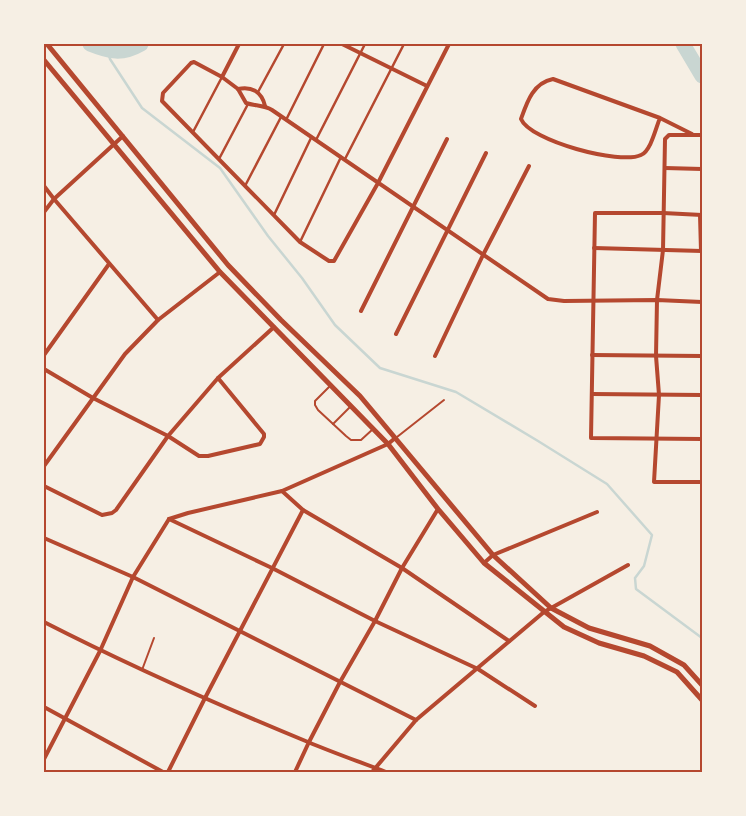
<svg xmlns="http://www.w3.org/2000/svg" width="746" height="816" viewBox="0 0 746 816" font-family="Mulish,sans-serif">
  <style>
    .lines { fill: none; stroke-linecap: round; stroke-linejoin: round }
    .stream { stroke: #c9d6d2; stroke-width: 2.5 }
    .river { stroke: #c9d6d2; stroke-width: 15 }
    .service { stroke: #b5482f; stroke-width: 2 }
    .pedestrian { stroke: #b5482f; stroke-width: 2.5 }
    .minor { stroke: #b5482f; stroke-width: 4 }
    .secondary { stroke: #b5482f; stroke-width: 5 }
    .neatline { fill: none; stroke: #b5482f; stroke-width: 2 }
  </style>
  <rect width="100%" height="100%" fill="#f6efe4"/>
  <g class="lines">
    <path class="stream" d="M108 52 110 59 142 108 220 168 268 236 302 278 335 325 380 368 456 392 538 441 607 484 652 535 644 566 635 578 636 589 702 638"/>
    <g class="river">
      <path d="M90 44C110 52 122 55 141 44"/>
      <path d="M683 44 702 76"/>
    </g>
    <g class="service">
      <path d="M329 387 315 401V405L318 410 346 436 351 440H361L373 429"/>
      <path d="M333 424 351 406"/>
      <path d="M397 437 444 400"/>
      <path d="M142 670 154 638"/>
    </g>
    <g class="pedestrian">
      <path d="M258 92 284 44"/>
      <path d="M286 120 324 44"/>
      <path d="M193 132 222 77"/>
      <path d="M316 140 365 44"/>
      <path d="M219 159 248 104"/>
      <path d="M345 159 404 44"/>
      <path d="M245 186 281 117"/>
      <path d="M274 215 311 138"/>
      <path d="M300 242 341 157"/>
    </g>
    <g class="minor">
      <path d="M342 44 427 86"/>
      <path d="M449 44 378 183 334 261H329L300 242 162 101 163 93 191 63 194 62 222 77 238 89 246 103C255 106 264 105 272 110L548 299 564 301 657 300 702 302"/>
      <path d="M222 77 239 44"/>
      <path d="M238 89C252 86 262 92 265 106"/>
      <path d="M660 118C656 127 651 151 641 155 620 165 530 141 521 119 527 102 533 83 553 79L660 118 692 134"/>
      <path d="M702 135H669L665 139 663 250 657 300 656 356 659 395 654 482H702"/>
      <path d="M665 168 702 169"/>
      <path d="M44 186 54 199 158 320"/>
      <path d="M44 212 54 199 123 136"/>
      <path d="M700 215 701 251"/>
      <path d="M702 215 663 213H595L591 438 702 439"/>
      <path d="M594 248 702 251"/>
      <path d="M361 311 447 139"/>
      <path d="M396 334 486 153"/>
      <path d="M44 355 109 264"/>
      <path d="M592 355 702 356"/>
      <path d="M435 356 483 255 529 166"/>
      <path d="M44 369 93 398 168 436 199 456H208L260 444 264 437V434L218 378"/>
      <path d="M592 394 702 395"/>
      <path d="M44 466 125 354 158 320 220 272"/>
      <path d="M44 486 102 515 112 513 116 510 168 436 218 378 274 327"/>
      <path d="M282 491 303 510 402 568 509 641"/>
      <path d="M169 519 272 568 375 621 478 669 535 706"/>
      <path d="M169 519 188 513 282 491 388 444 394 439"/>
      <path d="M44 538 133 577 416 720"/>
      <path d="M484 563 493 555 597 512"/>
      <path d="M44 622C130 666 218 705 308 742 334 753 360 762 386 772"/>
      <path d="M44 707 163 772"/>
      <path d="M44 759 100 651 133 577 169 519"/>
      <path d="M168 772 205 698 303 510"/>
      <path d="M295 772 309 742 340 682 375 621 402 568 438 509"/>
      <path d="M372 772 416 720 544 612 628 565"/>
    </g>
    <g class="secondary">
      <path d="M47 44 228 265 281 320 360 396 493 555 551 608 589 628 650 646 684 665 702 685"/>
      <path d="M44 60 220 272 388 444 438 509 484 563 564 627 599 643 644 656 677 672 702 700"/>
    </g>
  </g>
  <rect width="746" height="816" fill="none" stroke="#f6efe4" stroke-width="90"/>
  <rect x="45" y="45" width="656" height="726" class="neatline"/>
</svg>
